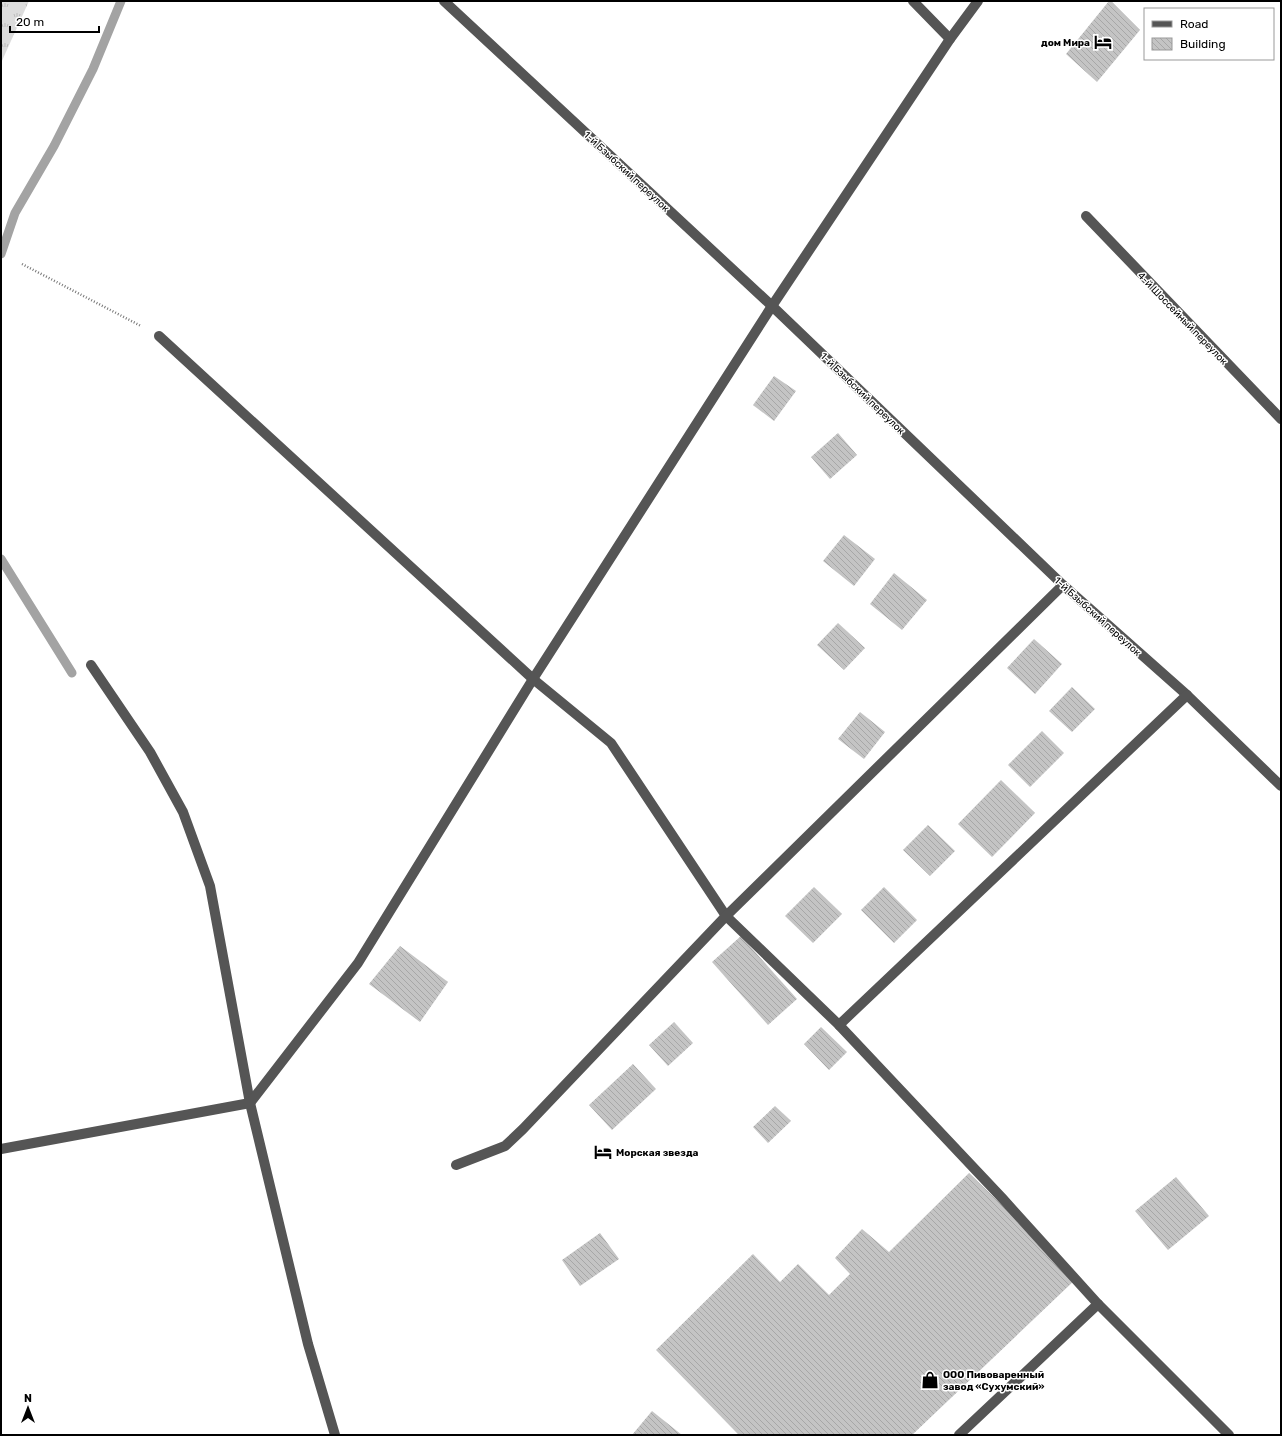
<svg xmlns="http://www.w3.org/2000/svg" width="1282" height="1436" viewBox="0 0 1282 1436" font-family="Rubik,sans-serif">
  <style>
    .grass { fill: url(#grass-tufts) }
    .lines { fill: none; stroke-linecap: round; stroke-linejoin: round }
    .stream { stroke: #a3a3a3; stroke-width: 9 }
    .building { fill: url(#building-back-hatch) }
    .path { stroke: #777; stroke-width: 2.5; stroke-dasharray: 1 2; stroke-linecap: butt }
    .minor { stroke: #555; stroke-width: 10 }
    .labels { text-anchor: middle; stroke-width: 3; stroke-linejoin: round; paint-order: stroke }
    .poi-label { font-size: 10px; font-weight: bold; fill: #000; stroke: #fff; text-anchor: start }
    .street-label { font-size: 10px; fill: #000; stroke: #fff }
  </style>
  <defs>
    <pattern id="grass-tufts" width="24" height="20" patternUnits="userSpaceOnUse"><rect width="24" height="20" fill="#dcdcdc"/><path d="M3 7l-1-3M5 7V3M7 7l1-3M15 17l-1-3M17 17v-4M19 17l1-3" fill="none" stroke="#bbb"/></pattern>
    <pattern id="building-back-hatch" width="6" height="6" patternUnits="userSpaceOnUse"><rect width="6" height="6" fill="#c4c4c4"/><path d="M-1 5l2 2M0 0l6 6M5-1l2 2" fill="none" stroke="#a7a7a7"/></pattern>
  </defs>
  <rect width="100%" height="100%" fill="#fff"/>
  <path class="grass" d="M1 1H29L1 63Z"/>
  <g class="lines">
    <g class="stream">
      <path d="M1 254 15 213 54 146 93 69 121 1"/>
      <path d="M1 559 72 673"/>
    </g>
  </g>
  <g class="building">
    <path d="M1109 1H1111L1140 30 1097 82 1066 54Z"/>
    <path d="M774 376 796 391 774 421 753 405Z"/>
    <path d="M838 433 857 455 830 479 811 457Z"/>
    <path d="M844 535 875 559 854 586 823 561Z"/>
    <path d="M894 573 927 600 902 630 870 604Z"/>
    <path d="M838 623 865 648 844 670 817 645Z"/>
    <path d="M1034 639 1062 664 1035 694 1007 668Z"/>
    <path d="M1072 687 1095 709 1072 732 1049 711Z"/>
    <path d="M860 712 885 732 864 759 838 739Z"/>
    <path d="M1042 731 1064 753 1030 787 1008 765Z"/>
    <path d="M1001 780 1035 813 992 857 958 824Z"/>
    <path d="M928 825 955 851 930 876 903 850Z"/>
    <path d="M814 887 842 914 813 943 785 916Z"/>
    <path d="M884 887 917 920 894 943 861 910Z"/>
    <path d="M741 936 797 999 768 1025 712 962Z"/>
    <path d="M400 946 448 982 420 1022 369 984Z"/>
    <path d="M674 1022 693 1043 668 1066 649 1045Z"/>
    <path d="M821 1027 847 1052 829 1070 804 1044Z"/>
    <path d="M633 1064 656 1089 612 1130 589 1105Z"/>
    <path d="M775 1106 791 1121 768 1143 753 1127Z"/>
    <path d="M969 1173 1077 1278 912 1435H739L656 1350 753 1254 780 1282 798 1264 829 1295 850 1274 835 1258 862 1229 889 1252Z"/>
    <path d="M1176 1177 1209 1216 1168 1250 1135 1211Z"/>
    <path d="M600 1233 619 1259 580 1286 562 1260Z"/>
    <path d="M652 1411 682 1435H632Z"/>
  </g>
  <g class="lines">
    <path class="path" d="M22 264 141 326"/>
    <g class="minor">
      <path d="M444 1 772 306 1063 585 1187 695 1281 786"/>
      <path d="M913 1 950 39"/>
      <path d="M1086 216 1281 419"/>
      <path d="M159 336 533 679 611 743 726 916 839 1025 1003 1199 1098 1304 1229 1435"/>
      <path d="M91 665 150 752 183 812 210 886 250 1103 308 1344 335 1435"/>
      <path d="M839 1025 1187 695"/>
      <path d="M1 1149 250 1103 358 963 533 679 772 306 950 39 978 1"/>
      <path d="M456 1165 505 1146 523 1129 726 916 1063 585"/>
      <path d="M959 1435 1098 1304"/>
    </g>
  </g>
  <defs>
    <g id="hotel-bare" transform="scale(1.38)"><path d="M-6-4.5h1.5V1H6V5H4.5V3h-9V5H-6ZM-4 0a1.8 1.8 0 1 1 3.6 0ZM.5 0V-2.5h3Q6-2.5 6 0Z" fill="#000" stroke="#fff" stroke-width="2.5" paint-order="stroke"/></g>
    <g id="shop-bare" transform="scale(1.38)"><path d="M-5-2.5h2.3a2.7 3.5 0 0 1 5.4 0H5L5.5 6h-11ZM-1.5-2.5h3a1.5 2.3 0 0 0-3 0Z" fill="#000" stroke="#fff" stroke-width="2.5" paint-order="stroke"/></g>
  </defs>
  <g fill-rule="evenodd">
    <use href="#hotel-bare" x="1103" y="42"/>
    <use href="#hotel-bare" x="603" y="1152"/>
    <use href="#shop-bare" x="930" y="1380"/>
  </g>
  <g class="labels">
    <g class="poi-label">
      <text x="1090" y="46" text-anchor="end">дом Мира</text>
      <text x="616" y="1156">Морская звезда</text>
      <text x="943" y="1378">ООО Пивоваренный<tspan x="943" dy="12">завод «Сухумский»</tspan></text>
    </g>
    <g class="street-label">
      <text transform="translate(627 171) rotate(43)" y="4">1-й Бзыбский переулок</text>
      <text transform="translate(1183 318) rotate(46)" y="4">4-й Шоссейный переулок</text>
      <text transform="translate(863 393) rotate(44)" y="4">1-й Бзыбский переулок</text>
      <text transform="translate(1098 616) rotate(42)" y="4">1-й Бзыбский переулок</text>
    </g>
  </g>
  <rect width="1282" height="1436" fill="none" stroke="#000000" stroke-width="4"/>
  <rect x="1144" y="8" width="130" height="52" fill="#ffffff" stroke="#999999"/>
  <rect x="1152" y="21" width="20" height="6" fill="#555555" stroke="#999999"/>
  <text x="1180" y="28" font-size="12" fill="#000000">Road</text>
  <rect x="1152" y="38" width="20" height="12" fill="url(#building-back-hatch)" stroke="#999999"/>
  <text x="1180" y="48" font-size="12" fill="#000000">Building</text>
  <g transform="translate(28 1408)" stroke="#ffffff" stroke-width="3" paint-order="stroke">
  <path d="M0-3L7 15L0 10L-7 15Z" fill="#000000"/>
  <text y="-6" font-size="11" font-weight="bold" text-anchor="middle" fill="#000000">N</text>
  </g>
  <path d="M10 26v6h89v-6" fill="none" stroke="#000000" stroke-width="2"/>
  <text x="16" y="26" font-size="12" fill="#000000" stroke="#ffffff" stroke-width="3" paint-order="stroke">20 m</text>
</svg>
